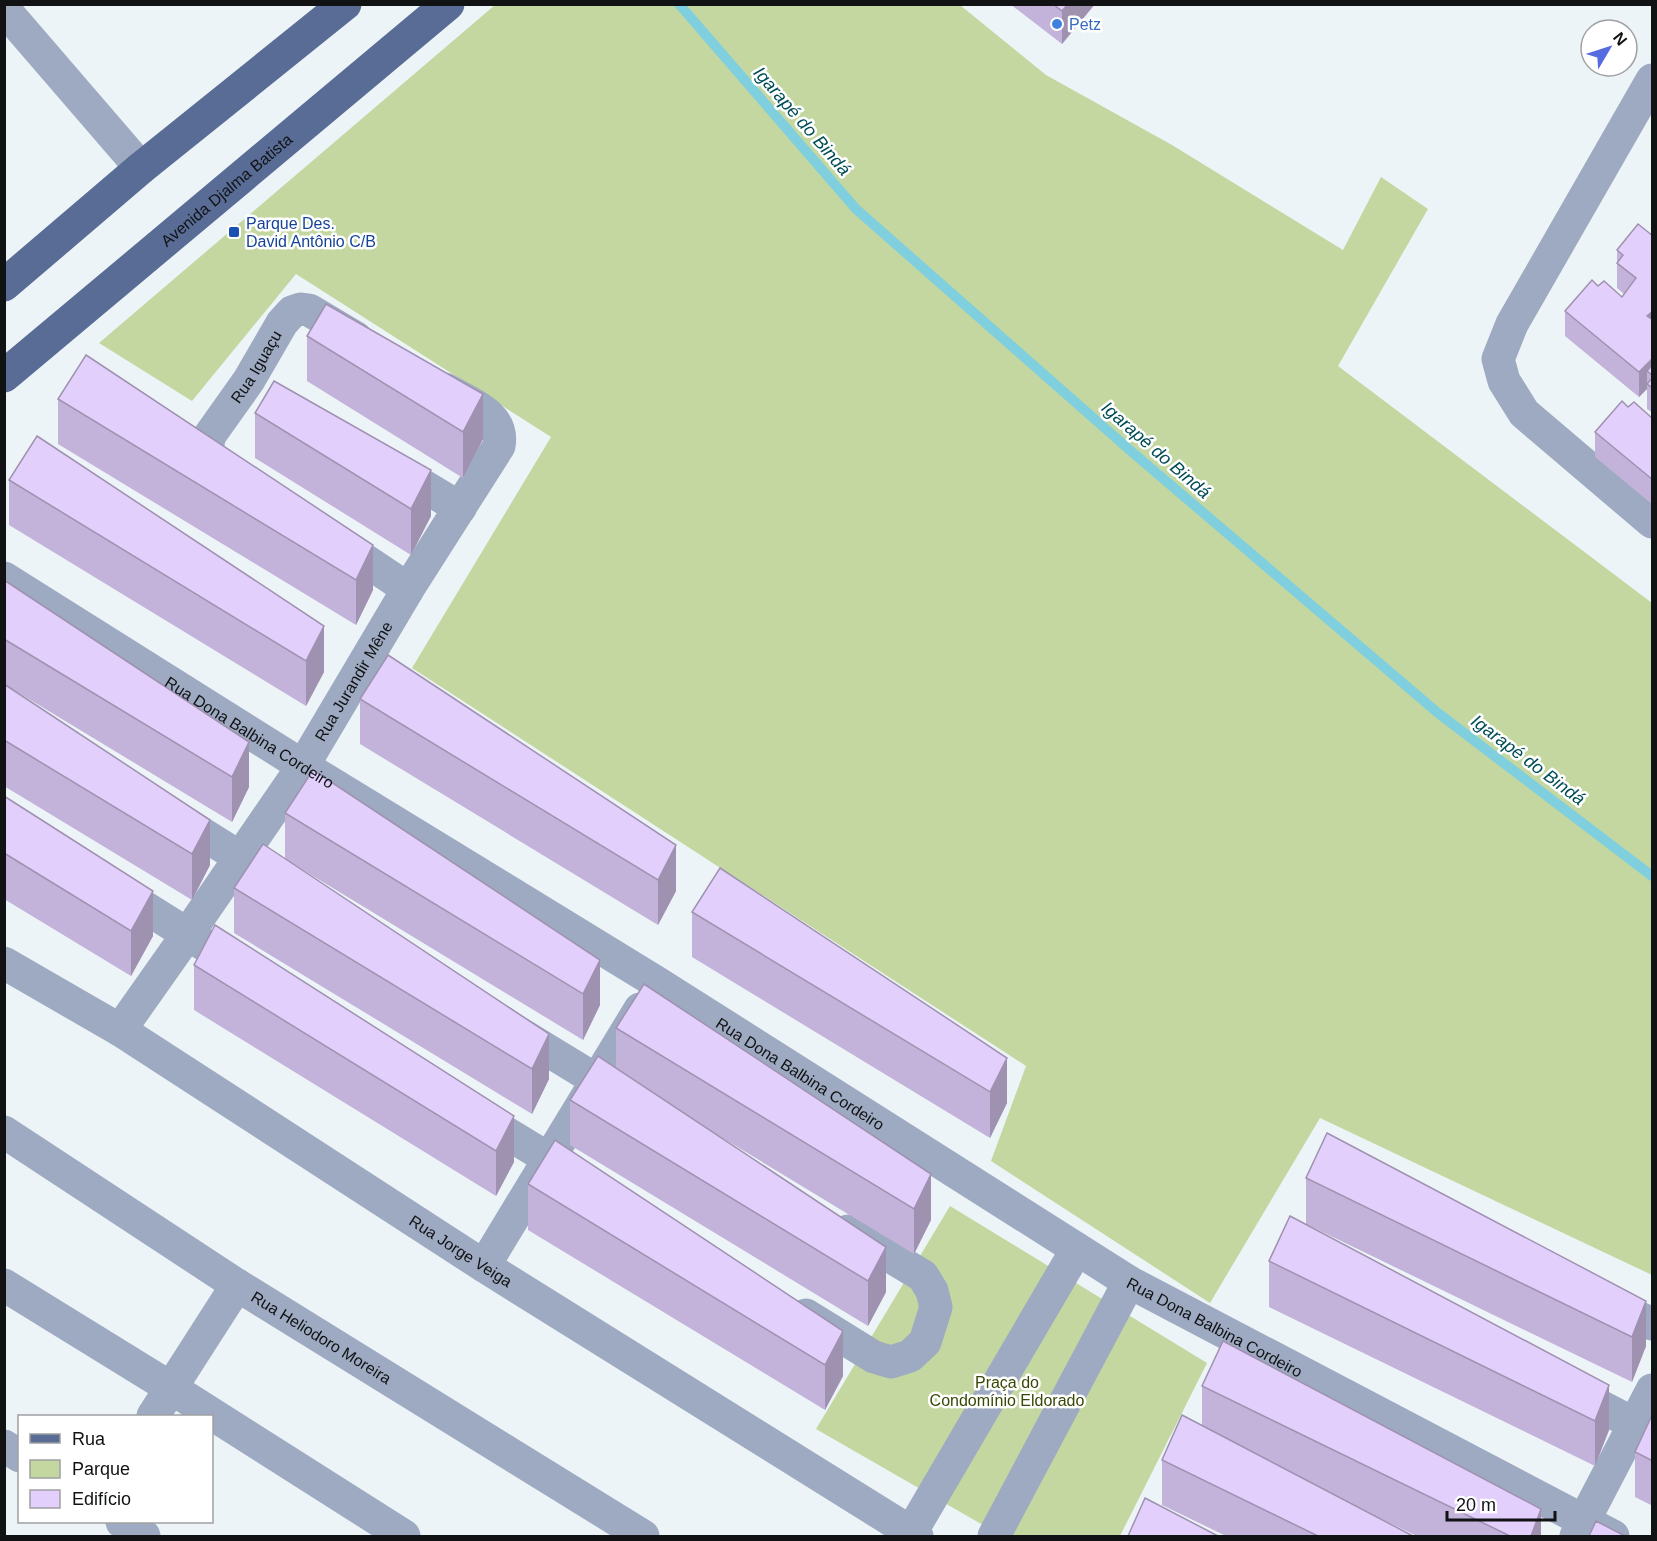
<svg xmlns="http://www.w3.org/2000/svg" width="1657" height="1541" viewBox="0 0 1657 1541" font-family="Helvetica,sans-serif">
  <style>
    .green { fill: #c4d7a0 }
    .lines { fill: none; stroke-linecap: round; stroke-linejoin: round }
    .stream { stroke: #80cfde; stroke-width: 10 }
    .minor { stroke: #9eaac1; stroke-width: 33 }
    .major { stroke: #596c95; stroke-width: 33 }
    .wall { fill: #c3b2d9 }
    .shaded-wall { fill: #9f91b0 }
    .building { fill: #e3cffc; stroke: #9f91b0; stroke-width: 1.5 }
    .shop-dot { fill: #3f7fe0; stroke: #fff; stroke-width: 2 }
    .transit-dot { fill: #1a4fb4; stroke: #fff; stroke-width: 2 }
    .labels { text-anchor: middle; stroke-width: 5; stroke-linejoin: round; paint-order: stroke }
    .shop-label { font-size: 16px; fill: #366cbe; stroke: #fff; text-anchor: start }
    .street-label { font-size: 16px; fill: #101214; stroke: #fff }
    .transit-label { font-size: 16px; fill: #164399; stroke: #fff; text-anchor: start }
    .park-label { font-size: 16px; fill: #374705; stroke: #fff }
    .water-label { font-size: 18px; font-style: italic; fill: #004d57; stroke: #fff }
  </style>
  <rect width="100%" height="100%" fill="#edf4f8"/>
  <g class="green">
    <path d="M495 5H960L1046 75 1172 145 1343 250 1381 177 1428 209 1338 366 1652 603V1275L1320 1118 1210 1303 991 1161 1026 1066 412 668 551 437 296 274 192 401 99 343Z"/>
    <path d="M950 1206 1207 1363 1120 1536H1002L816 1429Z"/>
  </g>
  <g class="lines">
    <path class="stream" d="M679 4 856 209 1132 452 1438 713 1652 876"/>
    <g class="minor">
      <path d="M4 9 141 168"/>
      <path d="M1652 80 1512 324 1498 359 1504 381 1524 413 1652 522"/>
      <path d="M392 467 460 508"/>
      <path id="s1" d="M231 472C216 462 203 456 210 435L249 380 282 323 292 312 301 309 309 310 356 338"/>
      <path d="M335 540 408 589"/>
      <path id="s2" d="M4 578 303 766 656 982 1129 1282 1613 1536"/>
      <path d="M171 814 287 887"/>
      <path d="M114 888 243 969"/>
      <path id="s3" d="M4 963 120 1030 484 1266 917 1536"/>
      <path d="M511 1028 626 1098"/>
      <path id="s4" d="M120 1030 187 935 303 766 408 589 499 446C505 414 469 403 445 389"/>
      <path d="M475 1114 582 1179"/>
      <path id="s5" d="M4 1132 237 1285 643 1536"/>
      <path d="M484 1266 640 1009"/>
      <path d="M4 1285 171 1388 404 1536"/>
      <path d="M1605 1301 1652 1324"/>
      <path d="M806 1315 874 1357 891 1362 910 1356 925 1342 936 1307 932 1291 923 1276 848 1231"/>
      <path d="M1569 1390 1652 1433"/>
      <path d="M153 1416 237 1285"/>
      <path d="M4 1446 20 1456"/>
      <path d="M122 1522 144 1536"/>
      <path d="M909 1536 1077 1249"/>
      <path d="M994 1536 1129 1282"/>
      <path d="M1576 1536 1652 1390"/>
    </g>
    <g class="major">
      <path d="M4 285 141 168 345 4"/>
      <path id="s6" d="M4 376 448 4"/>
    </g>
  </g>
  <g class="wall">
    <path d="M1010 4H1095L1062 44Z"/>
    <path d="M1653 236V413L1647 409V389L1639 397 1565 336V311L1598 286 1622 297 1624 294 1617 288V250Z"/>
    <path d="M307 336 483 439 463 478 307 381Z"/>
    <path d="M58 399 373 590 356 625 58 444Z"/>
    <path d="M1628 407 1652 418 1653 417V505L1595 457V432Z"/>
    <path d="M255 413 431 516 411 555 255 458Z"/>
    <path d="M37 436 324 672 306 706 9 525V480Z"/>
    <path d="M4 580 249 787 232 822 9 687 210 865 192 900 4 786Z"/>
    <path d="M360 699 676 891 658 925 360 744Z"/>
    <path d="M4 796 153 936 131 976 4 899Z"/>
    <path d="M285 813 600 1005 583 1040 290 862 549 1079 532 1114 234 933V888L285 858Z"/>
    <path d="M692 912 1007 1103 990 1138 692 957Z"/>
    <path d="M194 965 514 1162 496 1196 194 1010Z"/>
    <path d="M616 1028 931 1174V1220L914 1254 711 1131 886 1292 868 1326 570 1145V1100L616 1068Z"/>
    <path d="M1327 1133 1646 1346 1632 1382 1306 1224V1178Z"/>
    <path d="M555 1140 843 1376 825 1410 528 1230V1184Z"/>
    <path d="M1290 1216 1609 1430 1595 1466 1269 1307V1261Z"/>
    <path d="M1202 1386 1541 1536H1417L1354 1506 1413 1536H1226L1162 1505V1460L1202 1425Z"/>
    <path d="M1653 1413V1506L1635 1497V1452Z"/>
  </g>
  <g class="shaded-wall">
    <path d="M1068 4H1095L1062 44V11Z"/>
    <path d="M1653 311V336L1647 316Z"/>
    <path d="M1653 358V376L1647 371V389L1639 397V372Z"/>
    <path d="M483 394V439L463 478V432Z"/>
    <path d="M431 470V516L411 555V509Z"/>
    <path d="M373 545V590L356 625V580Z"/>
    <path d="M324 626V672L306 706V661Z"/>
    <path d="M249 742V787L232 822V777Z"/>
    <path d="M210 820V865L192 900V854Z"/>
    <path d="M676 845V891L658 925V880Z"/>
    <path d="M153 891V936L131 976V931Z"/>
    <path d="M600 960V1005L583 1040V994Z"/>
    <path d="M549 1034V1079L532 1114V1069Z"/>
    <path d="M1007 1058V1103L990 1138V1092Z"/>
    <path d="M514 1116V1162L496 1196V1151Z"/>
    <path d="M931 1174V1220L914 1254V1209Z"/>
    <path d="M886 1247V1292L868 1326V1281Z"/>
    <path d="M1646 1301V1346L1632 1382V1337Z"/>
    <path d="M843 1331V1376L825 1410V1365Z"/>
    <path d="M1609 1385V1430L1595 1466V1421Z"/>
    <path d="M1541 1509V1536H1531Z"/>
  </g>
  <g class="building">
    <path d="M1053 4H1068L1062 11Z"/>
    <path d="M1638 224 1653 236V311L1647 316 1653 320V358L1639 372 1565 311 1592 280 1598 286 1604 281 1622 297 1636 278 1617 263 1623 255 1617 250Z"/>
    <path d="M326 304 483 394 463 432 307 336Z"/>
    <path d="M86 355 373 545 356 580 58 399Z"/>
    <path d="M1653 364V376L1647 371Z"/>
    <path d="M1653 377V388L1647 384Z"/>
    <path d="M274 381 431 470 411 509 255 413Z"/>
    <path d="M1622 401 1628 407 1634 402 1652 418 1653 417V480L1595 432Z"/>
    <path d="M37 436 324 626 306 661 9 480Z"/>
    <path d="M4 580 249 742 232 777 4 639Z"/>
    <path d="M388 655 676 845 658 880 360 699Z"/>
    <path d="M4 684 210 820 192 854 4 740Z"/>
    <path d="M313 770 600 960 583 994 285 813Z"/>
    <path d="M4 796 153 891 131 931 4 853Z"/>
    <path d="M263 844 549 1034 532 1069 234 888Z"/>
    <path d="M720 868 1007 1058 990 1092 692 912Z"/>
    <path d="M215 925 514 1116 496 1151 194 965Z"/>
    <path d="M644 984 931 1174 914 1209 616 1028Z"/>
    <path d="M598 1056 886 1247 868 1281 570 1100Z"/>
    <path d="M1327 1133 1646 1301 1632 1337 1306 1178Z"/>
    <path d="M555 1140 843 1331 825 1365 528 1184Z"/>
    <path d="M1290 1216 1609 1385 1595 1421 1269 1261Z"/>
    <path d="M1223 1341 1541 1509 1531 1536H1510L1202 1386Z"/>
    <path d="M1653 1413V1461L1635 1452Z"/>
    <path d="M1182 1415 1413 1536H1318L1162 1460Z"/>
    <path d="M1145 1498 1218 1536H1128Z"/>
    <path d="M1596 1521 1625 1536H1589Z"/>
  </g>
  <circle class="shop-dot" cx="1057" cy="24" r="6"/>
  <rect class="transit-dot" x="228" y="226" width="12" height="12" rx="3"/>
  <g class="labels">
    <g class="shop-label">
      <text x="1069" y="30">Petz</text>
    </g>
    <g class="street-label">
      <text dy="6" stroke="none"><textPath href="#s6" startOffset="290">Avenida Djalma Batista</textPath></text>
      <text dy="6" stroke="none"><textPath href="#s1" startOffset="130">Rua Iguaçu</textPath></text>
      <text dy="6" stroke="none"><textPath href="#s4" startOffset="420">Rua Jurandir Mêne</textPath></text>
      <text dy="6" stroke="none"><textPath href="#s2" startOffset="290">Rua Dona Balbina Cordeiro</textPath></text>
      <text dy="6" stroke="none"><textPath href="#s2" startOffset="938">Rua Dona Balbina Cordeiro</textPath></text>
      <text dy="6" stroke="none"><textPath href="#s3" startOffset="540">Rua Jorge Veiga</textPath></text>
      <text dy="6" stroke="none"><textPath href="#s2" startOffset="1424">Rua Dona Balbina Cordeiro</textPath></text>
      <text dy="6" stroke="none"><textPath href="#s5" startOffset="378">Rua Heliodoro Moreira</textPath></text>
    </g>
    <g class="transit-label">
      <text x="246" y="229">Parque Des.<tspan x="246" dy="18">David Antônio C/B</tspan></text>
    </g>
    <g class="park-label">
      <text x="1007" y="1388">Praça do<tspan x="1007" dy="18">Condomínio Eldorado</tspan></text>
    </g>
    <g class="water-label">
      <text transform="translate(802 121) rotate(49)" y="6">Igarapé do Bindá</text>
      <text transform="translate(1156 450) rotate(41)" y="6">Igarapé do Bindá</text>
      <text transform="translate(1528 760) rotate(37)" y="6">Igarapé do Bindá</text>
    </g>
  </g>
  <rect width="1657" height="1541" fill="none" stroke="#101214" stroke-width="12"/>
  <rect x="18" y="1415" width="195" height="108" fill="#ffffff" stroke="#9fa0a1" stroke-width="1.5"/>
  <rect x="30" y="1434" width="30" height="9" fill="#596c95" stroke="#9fa0a1" stroke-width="1.5"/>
  <text x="72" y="1445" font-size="18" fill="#101214">Rua</text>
  <rect x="30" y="1460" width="30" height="18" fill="#c4d7a0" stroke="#9fa0a1" stroke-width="1.5"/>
  <text x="72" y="1475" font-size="18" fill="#101214">Parque</text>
  <rect x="30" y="1490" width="30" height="18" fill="#e3cffc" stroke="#9fa0a1" stroke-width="1.5"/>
  <text x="72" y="1505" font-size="18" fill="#101214">Edifício</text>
  <g transform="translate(1609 48) rotate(51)"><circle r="28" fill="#ffffff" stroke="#9fa0a1" stroke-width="1.5"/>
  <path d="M0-4.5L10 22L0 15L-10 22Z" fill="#566be1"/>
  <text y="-9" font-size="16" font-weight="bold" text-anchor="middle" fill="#101214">N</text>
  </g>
  <path d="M1447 1511v9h108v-9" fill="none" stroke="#101214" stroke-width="3"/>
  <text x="1456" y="1511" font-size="18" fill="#101214" stroke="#ffffff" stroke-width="4.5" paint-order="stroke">20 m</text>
</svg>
